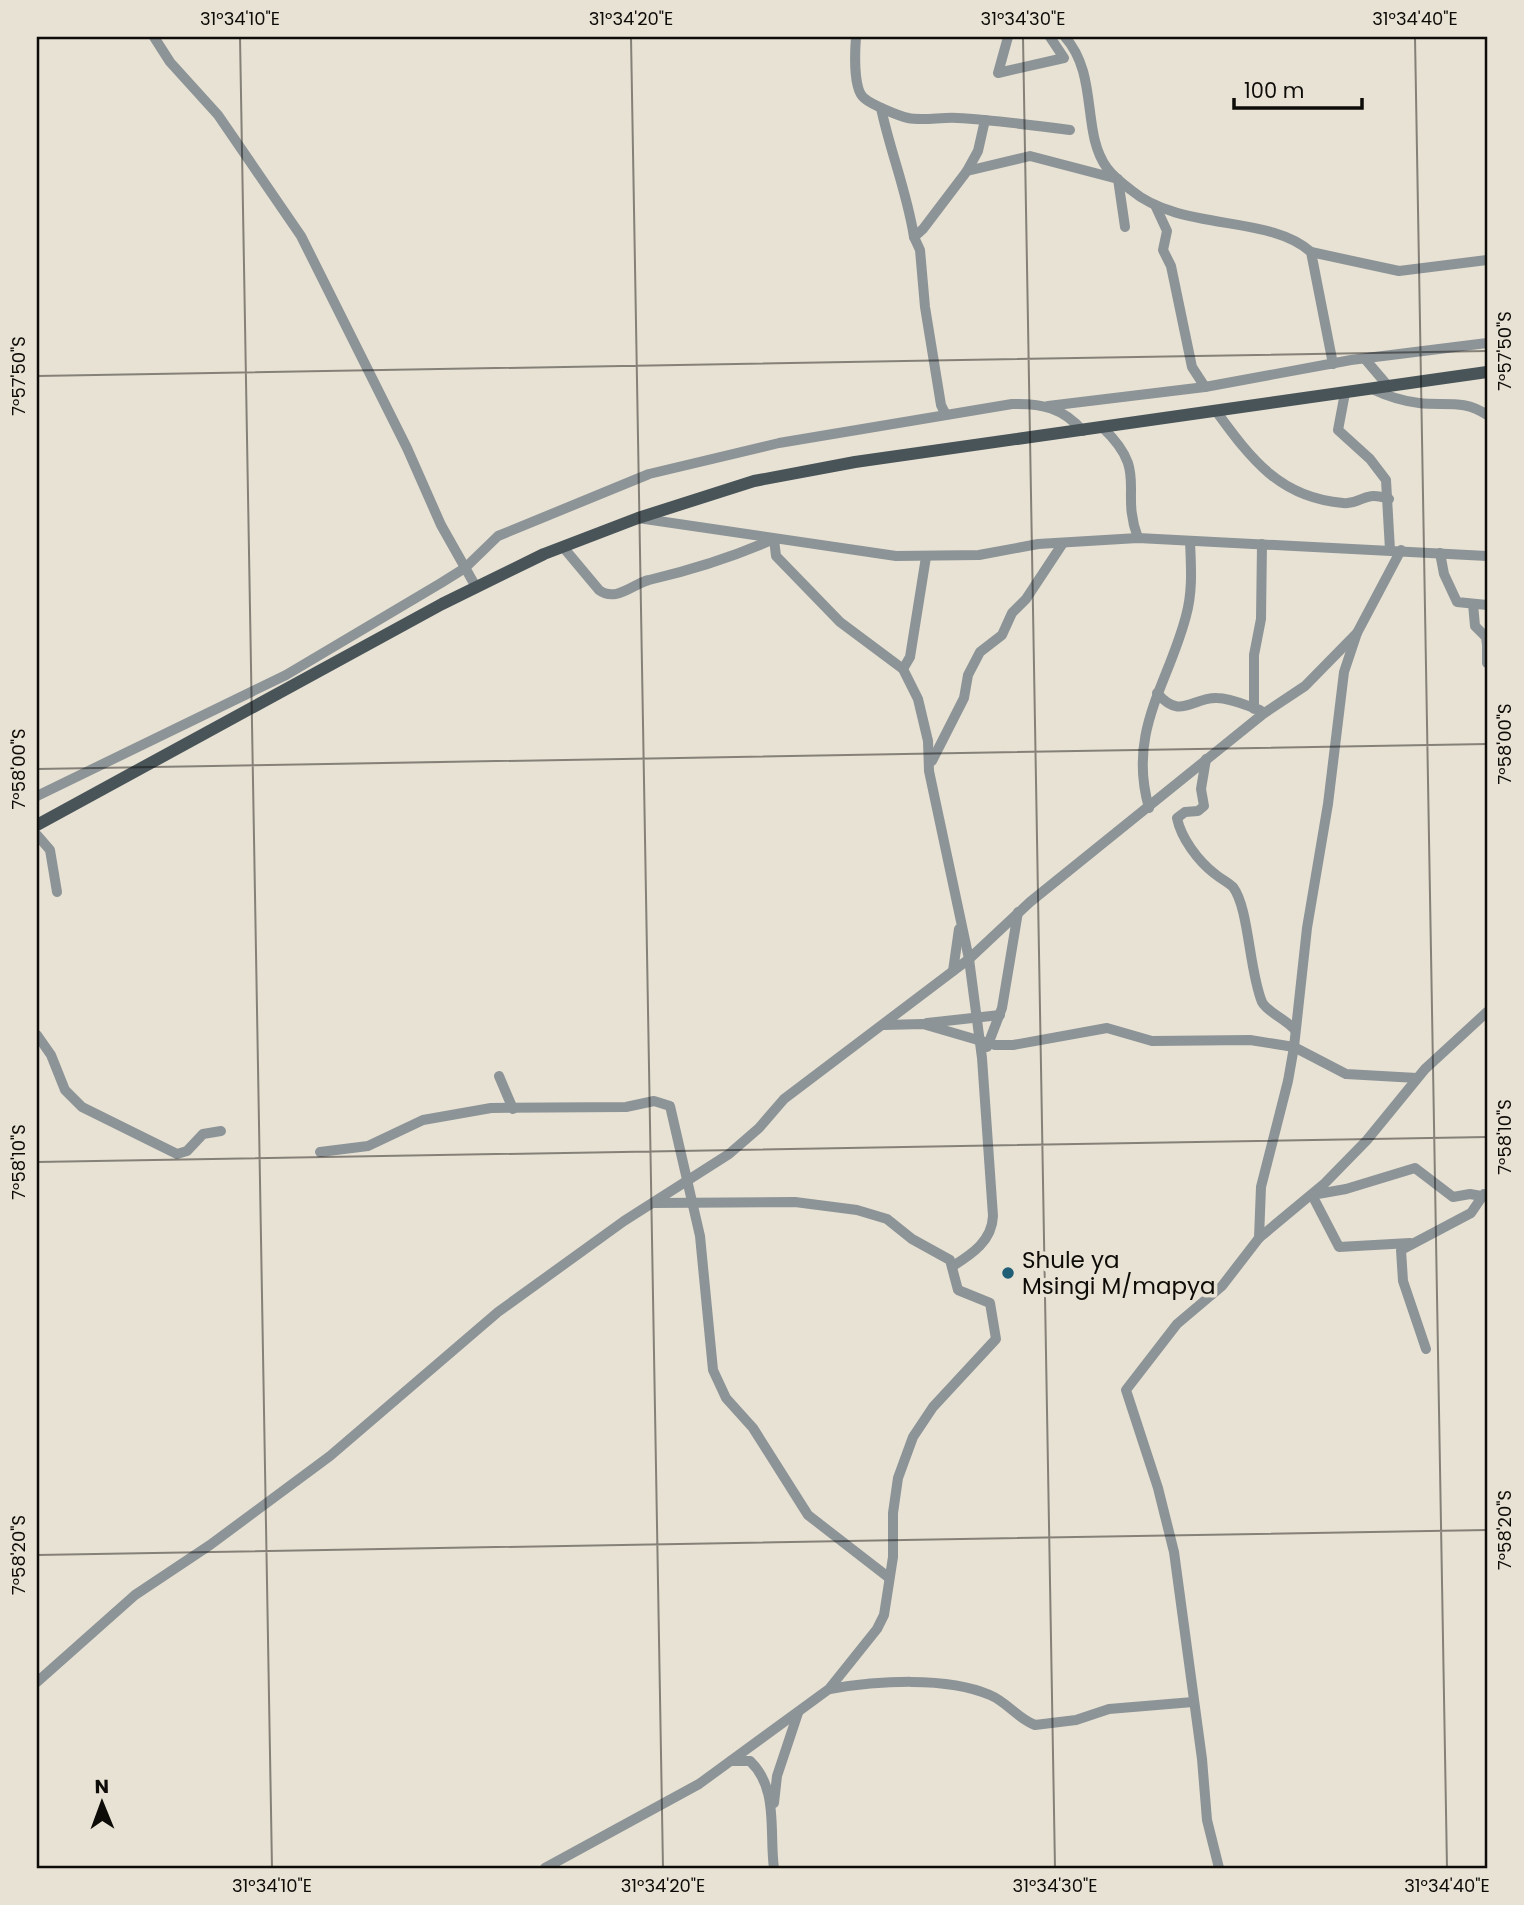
<svg xmlns="http://www.w3.org/2000/svg" width="1524" height="1905" viewBox="0 0 1524 1905" font-family="Poppins,sans-serif">
  <style>
    .lines { fill: none; stroke-linecap: round; stroke-linejoin: round }
    .minor { stroke: #8d9497; stroke-width: 10 }
    .major { stroke: #495459; stroke-width: 12 }
    .ticks { fill: none; stroke: #0e0c08; stroke-width: 2; stroke-opacity: 0.45 }
    .poi-dot { fill: #1f5e74; stroke: #e8e2d4; stroke-width: 2.5 }
    .labels { text-anchor: middle; stroke-width: 7; stroke-linejoin: round; paint-order: stroke }
    .poi-label { font-size: 23px; fill: #0e0c08; stroke: #e8e2d4; text-anchor: start }
    .neatline { fill: none; stroke: #0e0c08; stroke-width: 2.5 }
    .ticks-label { font-size: 18px; text-anchor: middle; fill: #0e0c08 }
  </style>
  <rect width="100%" height="100%" fill="#e8e2d4"/>
  <g class="lines">
    <g class="minor">
      <path d="M154 37 170 62 218 115 301 236 407 448 441 525 476 587"/>
      <path d="M856 37C855 50 853 89 864 98 872 105 899 116 908 118 922 121 942 117 957 118 994 120 1032 125 1070 130"/>
      <path d="M1008 37 998 73 1064 58 1050 37"/>
      <path d="M1065 37C1099 75 1081 133 1107 168 1113 176 1123 184 1131 190 1181 232 1269 214 1311 252L1333 364"/>
      <path d="M881 108C890 151 907 192 914 237"/>
      <path d="M967 171 978 151 985 120"/>
      <path d="M1155 205 1167 231 1163 250 1171 266 1192 367 1205 387"/>
      <path d="M1311 252 1399 271 1487 260"/>
      <path d="M1365 359 1388 386"/>
      <path d="M1372 389C1387 396 1401 401 1419 403 1445 406 1464 399 1487 415"/>
      <path d="M1345 393 1338 430 1370 459 1386 480 1390 550"/>
      <path d="M1048 406 1205 387 1351 360 1487 343"/>
      <path d="M1216 411C1251 459 1280 498 1343 503 1363 505 1361 490 1389 499"/>
      <path d="M946 415 941 405 925 307 920 250 914 237 923 229 967 171 1030 156 1118 179 1125 227"/>
      <path d="M1103 428C1150 473 1119 488 1138 538"/>
      <path d="M638 518 896 556 979 555 1038 544 1138 538 1487 556"/>
      <path d="M563 547 599 590C616 603 634 583 649 580 692 570 733 557 774 539L776 556 840 622 903 669 918 699 928 741 929 771 969 959 982 1058 993 1216C992 1241 972 1254 953 1266"/>
      <path d="M1440 553 1444 574 1457 602 1487 605"/>
      <path d="M1473 604 1475 626 1486 637 1487 645"/>
      <path d="M1487 645V663"/>
      <path d="M903 669 910 657 926 557"/>
      <path d="M1157 693C1181 721 1192 697 1217 698 1231 698 1247 706 1260 710"/>
      <path d="M1254 709V655L1261 619 1262 544"/>
      <path d="M1206 759 1201 789 1204 806 1198 811 1185 812 1177 818C1181 838 1198 861 1215 874 1221 879 1228 882 1233 887 1249 908 1249 971 1262 1002 1267 1012 1286 1019 1295 1030"/>
      <path d="M932 761 964 698 968 675 980 652 1002 635 1012 613 1026 599 1063 543"/>
      <path d="M37 796 286 675 441 583 465 568 498 536 649 474 779 443 1012 404C1042 403 1063 408 1083 431"/>
      <path d="M1149 808C1127 731 1168 685 1186 616 1193 591 1191 566 1190 541"/>
      <path d="M37 835 50 850 57 892"/>
      <path d="M953 971 959 929"/>
      <path d="M927 1023 1000 1015"/>
      <path d="M883 1025 923 1024 995 1045H1013L1107 1028 1152 1041 1250 1040 1294 1047 1346 1074 1417 1078"/>
      <path d="M37 1035 51 1055 65 1090 82 1107 177 1154 187 1151 203 1134 221 1131"/>
      <path d="M987 1047 1002 1008 1018 912"/>
      <path d="M499 1076 513 1109"/>
      <path d="M320 1152 368 1146 423 1120 491 1108 626 1107 654 1101 670 1106 700 1236 713 1370 726 1398 753 1428 808 1515 888 1577"/>
      <path d="M1259 1238 1261 1187 1288 1081 1294 1047 1307 928 1328 804 1344 672 1357 633 1401 550"/>
      <path d="M1410 1243 1339 1247 1312 1195 1346 1189 1415 1168 1453 1197 1470 1194 1487 1197"/>
      <path d="M1426 1349 1403 1281 1401 1250 1471 1213 1484 1194"/>
      <path d="M37 1682 135 1595 210 1545 330 1456 498 1312 624 1221 729 1154 759 1128 784 1099 969 959 1030 902 1263 714 1305 686 1357 633"/>
      <path d="M830 1689C876 1681 947 1676 990 1695 1007 1702 1017 1718 1035 1725L1076 1720 1109 1709 1193 1702"/>
      <path d="M731 1761H750C779 1788 769 1833 774 1868"/>
      <path d="M774 1803 777 1776 798 1713"/>
      <path d="M545 1868 699 1784 829 1689 877 1629 884 1615 893 1557V1513L898 1478 913 1437 933 1407 996 1339 990 1303 958 1290 950 1260 912 1239 887 1219 857 1210 795 1202 655 1203"/>
      <path d="M1219 1868 1207 1820 1202 1759 1174 1552 1158 1488 1126 1390 1177 1324 1222 1286 1259 1238 1325 1183 1367 1140 1425 1069 1487 1012"/>
    </g>
    <path class="major" d="M37 825 442 604 544 554 638 518 754 481 855 462 1487 372"/>
  </g>
  <path class="ticks" d="M240 37 272 1868M631 37 663 1868M1023 37 1055 1868M1415 37 1447 1868M37 376 1487 351M37 769 1487 744M37 1162 1487 1137M37 1555 1487 1530"/>
  <circle class="poi-dot" cx="1008" cy="1273" r="7"/>
  <g class="labels">
    <g class="poi-label">
      <text x="1022" y="1268">Shule ya<tspan x="1022" dy="26">Msingi M/mapya</tspan></text>
    </g>
  </g>
  <rect width="1524" height="1905" fill="none" stroke="#e8e2d4" stroke-width="77"/>
  <g transform="translate(102 1803) rotate(359)" stroke="#e8e2d4" stroke-width="5" paint-order="stroke">
  <path d="M0-5L12 26L0 18L-12 26Z" fill="#0e0c08"/>
  <text y="-10" font-size="19" font-weight="bold" text-anchor="middle" fill="#0e0c08">N</text>
  </g>
  <path d="M1234 98v10h128v-10" fill="none" stroke="#0e0c08" stroke-width="3.5"/>
  <text x="1244" y="98" font-size="21" fill="#0e0c08" stroke="#e8e2d4" stroke-width="5" paint-order="stroke">100 m</text>
  <rect x="38" y="38" width="1448" height="1829" class="neatline"/>
  <g class="ticks-label">
    <text x="240" y="25">31°34'10"E</text>
    <text x="631" y="25">31°34'20"E</text>
    <text x="1023" y="25">31°34'30"E</text>
    <text x="1415" y="25">31°34'40"E</text>
    <text transform="translate(1505 351) rotate(-90)" y="6">7°57'50"S</text>
    <text transform="translate(19 376) rotate(-90)" y="6">7°57'50"S</text>
    <text transform="translate(1505 744) rotate(-90)" y="6">7°58'00"S</text>
    <text transform="translate(19 769) rotate(-90)" y="6">7°58'00"S</text>
    <text transform="translate(1505 1137) rotate(-90)" y="6">7°58'10"S</text>
    <text transform="translate(19 1162) rotate(-90)" y="6">7°58'10"S</text>
    <text transform="translate(1505 1530) rotate(-90)" y="6">7°58'20"S</text>
    <text transform="translate(19 1555) rotate(-90)" y="6">7°58'20"S</text>
    <text x="272" y="1892">31°34'10"E</text>
    <text x="663" y="1892">31°34'20"E</text>
    <text x="1055" y="1892">31°34'30"E</text>
    <text x="1447" y="1892">31°34'40"E</text>
  </g>
</svg>
